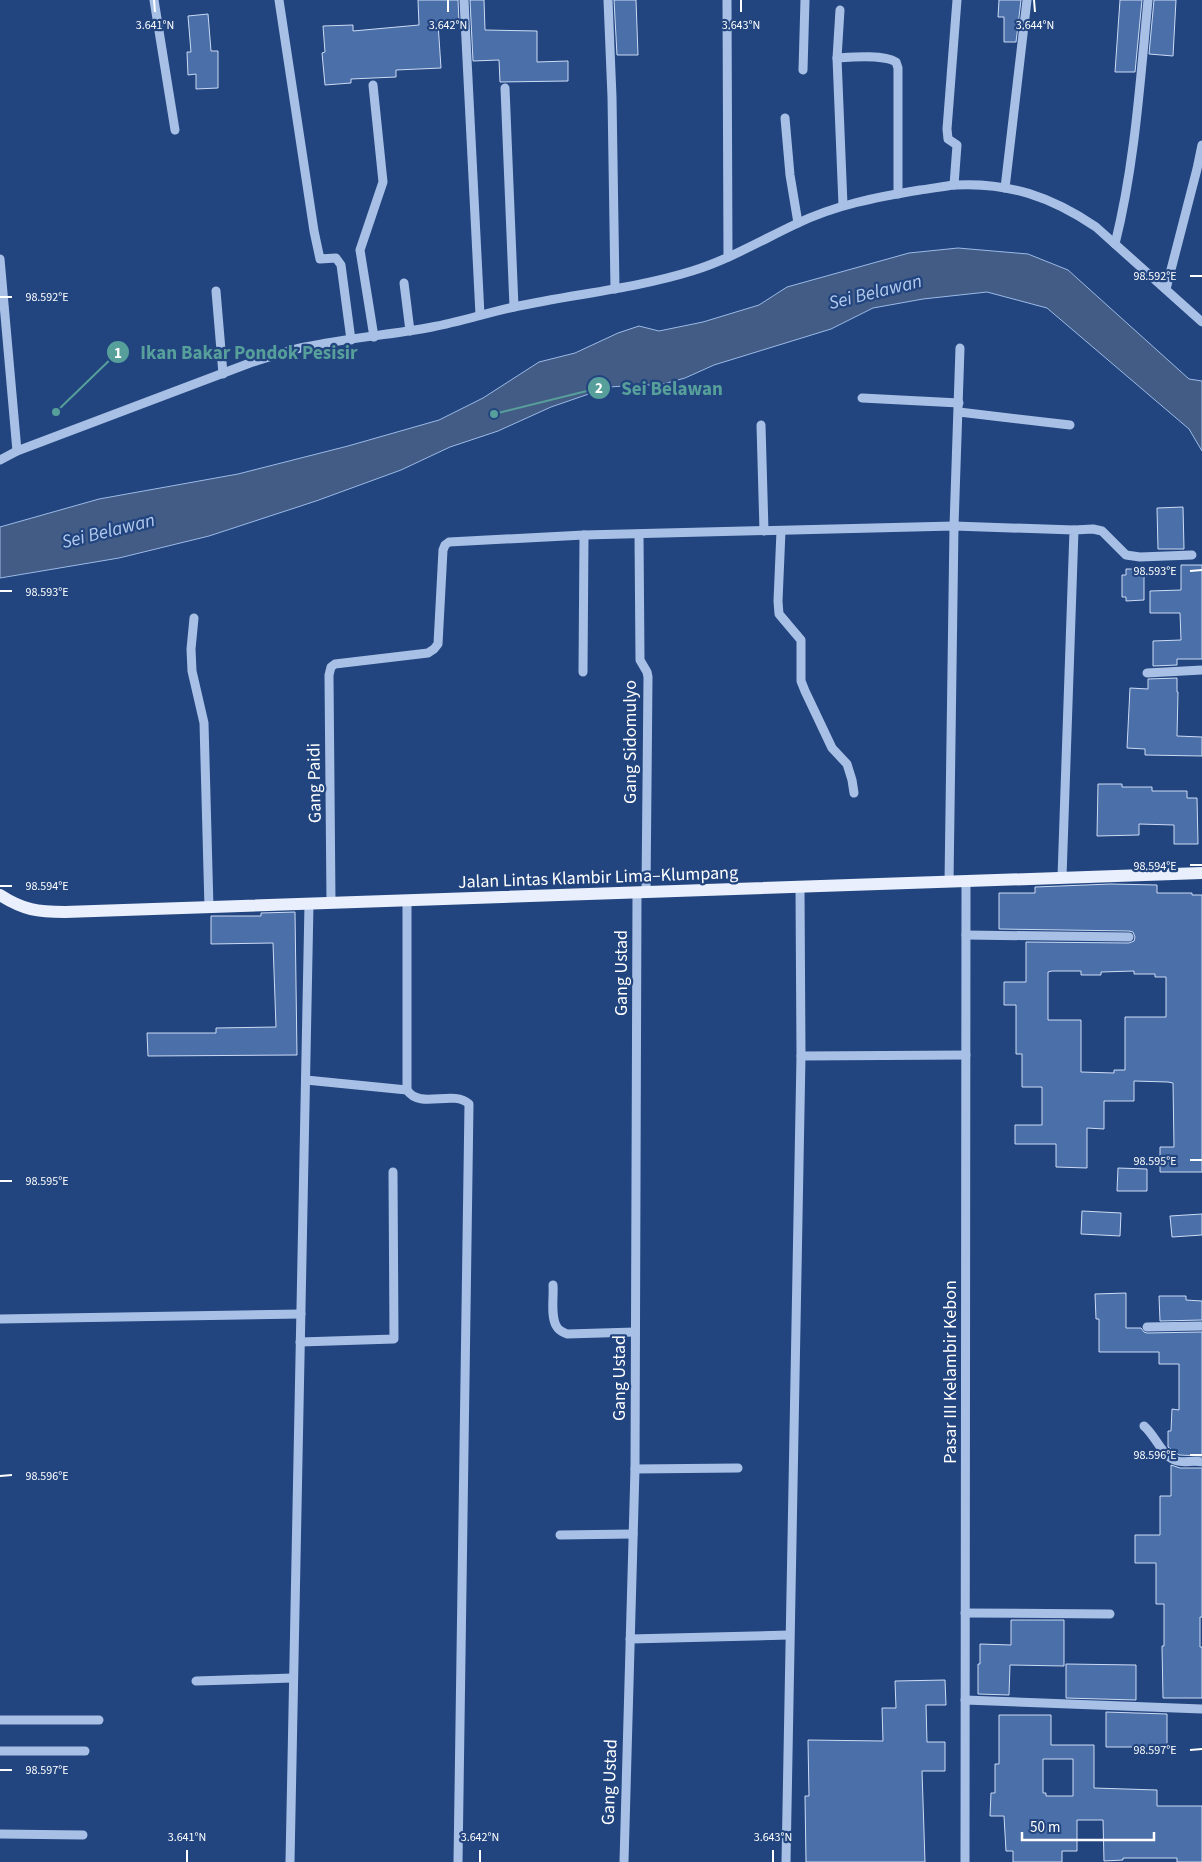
<svg xmlns="http://www.w3.org/2000/svg" width="1202" height="1862" viewBox="0 0 1202 1862" font-family="'Source Sans 3',sans-serif">
  <style>
    .water { fill: #435c86; stroke: #9bbae7 }
    .building { fill: #4b6fa8; stroke: #cbdbf5; fill-rule: evenodd }
    .lines { fill: none; stroke-linecap: round; stroke-linejoin: round }
    .minor { stroke: #a8c0e6; stroke-width: 9 }
    .major { stroke: #e9effd; stroke-width: 12 }
    .ticks { fill: none; stroke: #fff; stroke-width: 2 }
    .labels { text-anchor: middle; stroke-width: 4.5; stroke-linejoin: round; paint-order: stroke }
    .street-label { font-size: 18px; fill: #fff; stroke: #22457f }
    .water-label { font-size: 19px; font-style: italic; fill: #b3caee; stroke: #22457f }
    .ticks-label { font-size: 12px; text-anchor: middle; fill: #fff; stroke: #22457f; stroke-width: 4.5; stroke-linejoin: round; paint-order: stroke }
    .leader { fill: none; stroke: #579f9a; stroke-width: 2 }
    .callout-dot { fill: #579f9a; stroke: #22457f; stroke-width: 2 }
    .mark-label { font-size: 15px; text-anchor: middle; font-weight: bold; fill: #fff }
    .callout-label { font-size: 19px; text-anchor: middle; font-weight: bold; fill: #579f9a; stroke: #22457f; stroke-width: 4.5; stroke-linejoin: round; paint-order: stroke }
  </style>
  <rect width="100%" height="100%" fill="#22457f"/>
  <path class="water" d="M958 248 1028 254 1068 270 1189 379 1202 381V451L1189 429 1047 308 987 292 923 299 873 308 831 329 714 365 685 378 660 385H640L609 387 551 407 498 431 450 447 401 470 316 501 209 536 119 558 0 578V527L99 499 238 474 348 446 439 420 483 398 539 362 575 353 618 333 639 326 659 331 703 322 759 305 787 287 909 253Z"/>
  <g class="building">
    <path d="M418 0H458L459 22 438 23 441 68 396 70V77L351 79V83L325 85 322 53 325 52 323 26 353 25V31L419 25Z"/>
    <path d="M470 0H484L485 30 537 31V62L568 61V81L500 82 499 60 473 61Z"/>
    <path d="M614 0H636L638 55H617Z"/>
    <path d="M999 0H1021L1016 42H1004V17H998Z"/>
    <path d="M1120 0H1142L1135 72H1115Z"/>
    <path d="M1154 0H1176L1173 56 1149 54Z"/>
    <path d="M208 14 211 51H218V88L196 89V74L188 75 187 52H191L188 16Z"/>
    <path d="M1183 507 1184 549H1158L1157 508Z"/>
    <path d="M1181 565H1202V659H1177V665L1153 666V641L1181 640 1180 613H1150V591L1181 590Z"/>
    <path d="M1126 569H1144V600L1126 601V597H1122V575H1126Z"/>
    <path d="M1177 678V692H1178L1177 736 1202 737V756L1145 755V749L1127 748 1130 688 1148 689V679Z"/>
    <path d="M1098 784H1122V787H1152V791H1187V798H1197L1198 844H1174V825L1139 824V835L1097 836Z"/>
    <path d="M1111 884 1157 885V893H1192V895H1202V1172H1160V1147H1174L1173 1083 1168 1082 1134 1081V1101H1104V1129L1087 1128V1168L1056 1167V1144H1015V1125H1042V1087H1022V1054H1016V1005H1004V982H1026V942L1129 943 1134 941 1135 937 1133 932 1129 931 999 929V893H1035V887ZM1052 971H1081V975H1101V972L1134 971V974H1155V977H1166V1017H1125V1070H1114V1073L1081 1072V1020H1048V972Z"/>
    <path d="M295 912 297 1055 148 1056 147 1033H216V1028L276 1027 273 943 211 944V916H261V913Z"/>
    <path d="M1118 1168 1147 1169V1191H1117Z"/>
    <path d="M1082 1211 1121 1213 1120 1236 1081 1234Z"/>
    <path d="M1202 1214V1235L1172 1237 1170 1216Z"/>
    <path d="M1126 1293V1328H1141L1144 1332 1147 1333 1202 1332V1456L1179 1455 1168 1447V1431H1171L1172 1409 1179 1410V1364H1159V1352H1099V1319H1096L1095 1294Z"/>
    <path d="M1159 1296H1186V1300L1202 1301V1320L1160 1321Z"/>
    <path d="M1171 1465 1180 1468H1202V1617H1200V1647H1202V1698H1163L1162 1646H1164V1604H1156V1563H1135V1535H1160V1496H1171Z"/>
    <path d="M1011 1620H1064V1666L1010 1665 1009 1695 978 1694V1664H980V1644L1011 1645Z"/>
    <path d="M1066 1664 1136 1665V1700L1066 1698Z"/>
    <path d="M945 1680 946 1705H926L927 1742H945V1771H922L925 1862H806L805 1796H809L808 1740 883 1741 882 1708H896L895 1681Z"/>
    <path d="M1106 1712 1167 1714V1747H1106Z"/>
    <path d="M999 1715H1051V1745H1094V1788L1157 1790V1806H1202V1862H1177V1858H1123V1860L1104 1861 1103 1820H1077V1851H1062V1862H1013V1851H1006L1004 1816H990L991 1793H995V1764H999ZM1043 1759H1073V1796H1046V1793H1043Z"/>
  </g>
  <g class="lines">
    <g class="minor">
      <path d="M154 0 175 130"/>
      <path d="M279 0 314 231 320 259 336 258 341 265 351 340"/>
      <path d="M464 0 480 315"/>
      <path d="M608 0 612 97 615 289"/>
      <path d="M727 0 728 257"/>
      <path d="M840 10 837 58 843 205"/>
      <path d="M837 58C852 57 883 54 896 62L898 68V194"/>
      <path d="M803 70 805 0"/>
      <path d="M373 85 383 182 360 250 374 337"/>
      <path d="M505 88 514 307"/>
      <path d="M785 118 790 175 798 223"/>
      <path d="M954 185 957 145 948 139 947 129 957 0"/>
      <path d="M1005 188 1027 0"/>
      <path d="M1115 244C1135 164 1140 82 1148 0"/>
      <path d="M0 259 17 451"/>
      <path d="M404 283 410 331"/>
      <path d="M1166 289 1197 169 1202 145"/>
      <path d="M216 291 223 374"/>
      <path d="M862 398 959 403"/>
      <path d="M959 412 1070 425"/>
      <path d="M761 425 764 531"/>
      <path d="M0 460 17 451 250 363C268 357 286 351 305 347 347 338 390 335 432 327 460 322 486 313 514 307 573 294 634 289 692 271 728 260 762 240 796 224 835 205 877 197 920 190 931 189 943 186 955 185 1009 182 1052 197 1096 227L1202 322"/>
      <path d="M1074 530 1093 529 1102 531 1126 555 1140 557 1192 555"/>
      <path d="M781 531 778 601 779 614 801 640V681L805 691 832 748 847 764 852 780 854 793"/>
      <path d="M639 534 640 660 647 672 648 677 646 892"/>
      <path d="M194 618 191 649 192 671 204 723 209 908"/>
      <path d="M583 672 584 535"/>
      <path d="M1147 673 1202 670"/>
      <path d="M949 882 954 526 960 348"/>
      <path d="M407 901V1090C420 1110 453 1089 469 1104L458 1862"/>
      <path d="M331 903 329 675 331 667 335 664 428 653 434 649 438 644 443 550 445 545 449 542 584 535 954 526 1074 530 1062 877"/>
      <path d="M966 935 1129 937"/>
      <path d="M801 1056 966 1055"/>
      <path d="M306 1080 407 1090"/>
      <path d="M553 1285C554 1297 550 1317 557 1327 559 1331 563 1332 567 1334L635 1332"/>
      <path d="M0 1319 301 1314"/>
      <path d="M1147 1327 1202 1326"/>
      <path d="M300 1342 394 1339 393 1172"/>
      <path d="M1144 1426C1156 1436 1162 1457 1177 1461 1185 1463 1194 1460 1202 1462"/>
      <path d="M635 1469 738 1468"/>
      <path d="M560 1535 633 1534"/>
      <path d="M965 1613 1110 1614"/>
      <path d="M630 1639 789 1635"/>
      <path d="M196 1681 292 1678"/>
      <path d="M965 1700 1202 1709"/>
      <path d="M0 1720H99"/>
      <path d="M0 1751H85"/>
      <path d="M0 1834 83 1835"/>
      <path d="M290 1862 309 904"/>
      <path d="M624 1862 635 1469 637 893"/>
      <path d="M786 1862 801 1056 800 888"/>
      <path d="M965 1862 966 882"/>
    </g>
    <path class="major" d="M0 895C23 910 38 912 65 912L1202 873"/>
  </g>
  <path class="ticks" d="M154 0 155 12M448 0V12M741 0V12M1034 0 1035 12M1190 276H1202M0 297H12M1190 571 1202 570M0 591H12M1190 865H1202M0 886H12M1190 1160H1202M0 1181H12M1190 1455H1202M0 1476 12 1475M1190 1750 1202 1749M0 1770H12M187 1850V1862M480 1850V1862M773 1850V1862"/>
  <g class="labels">
    <g class="street-label">
      <text transform="translate(630 742) rotate(-90)" y="6">Gang Sidomulyo</text>
      <text transform="translate(314 783) rotate(-91)" y="6">Gang Paidi</text>
      <text transform="translate(598 877) rotate(-2)" y="6">Jalan Lintas Klambir Lima–Klumpang</text>
      <text transform="translate(621 973) rotate(-90)" y="6">Gang Ustad</text>
      <text transform="translate(950 1372) rotate(-90)" y="6">Pasar III Kelambir Kebon</text>
      <text transform="translate(619 1378) rotate(-90)" y="6">Gang Ustad</text>
      <text transform="translate(609 1782) rotate(-88)" y="6">Gang Ustad</text>
    </g>
    <g class="water-label">
      <text transform="translate(875 291) rotate(-14)" y="7">Sei Belawan</text>
      <text transform="translate(108 530) rotate(-14)" y="7">Sei Belawan</text>
    </g>
  </g>
  <g class="ticks-label">
    <text x="155" y="29">3.641°N</text>
    <text x="448" y="29">3.642°N</text>
    <text x="741" y="29">3.643°N</text>
    <text x="1035" y="29">3.644°N</text>
    <text x="1155" y="280">98.592°E</text>
    <text x="47" y="301">98.592°E</text>
    <text x="1155" y="575">98.593°E</text>
    <text x="47" y="596">98.593°E</text>
    <text x="1155" y="870">98.594°E</text>
    <text x="47" y="890">98.594°E</text>
    <text x="1155" y="1165">98.595°E</text>
    <text x="47" y="1185">98.595°E</text>
    <text x="1155" y="1459">98.596°E</text>
    <text x="47" y="1480">98.596°E</text>
    <text x="1155" y="1754">98.597°E</text>
    <text x="47" y="1774">98.597°E</text>
    <text x="187" y="1841">3.641°N</text>
    <text x="480" y="1841">3.642°N</text>
    <text x="773" y="1841">3.643°N</text>
  </g>
  <path class="leader" d="M56 412L118 352M494 414L599 388"/>
  <g class="callout-dot">
    <circle cx="56" cy="412" r="5"/>
    <circle cx="494" cy="414" r="5"/>
    <circle cx="118" cy="352" r="12"/>
    <circle cx="599" cy="388" r="12"/>
  </g>
  <g class="mark-label">
    <text x="118" y="358">1</text>
    <text x="599" y="393">2</text>
  </g>
  <g class="callout-label">
    <text x="249" y="359">Ikan Bakar Pondok Pesisir</text>
    <text x="672" y="395">Sei Belawan</text>
  </g>
  <path d="M1022 1832v8h132v-8" fill="none" stroke="#ffffff" stroke-width="2.5"/>
  <text x="1030" y="1832" font-size="15" fill="#ffffff" stroke="#22457f" stroke-width="4" paint-order="stroke">50 m</text>
</svg>
